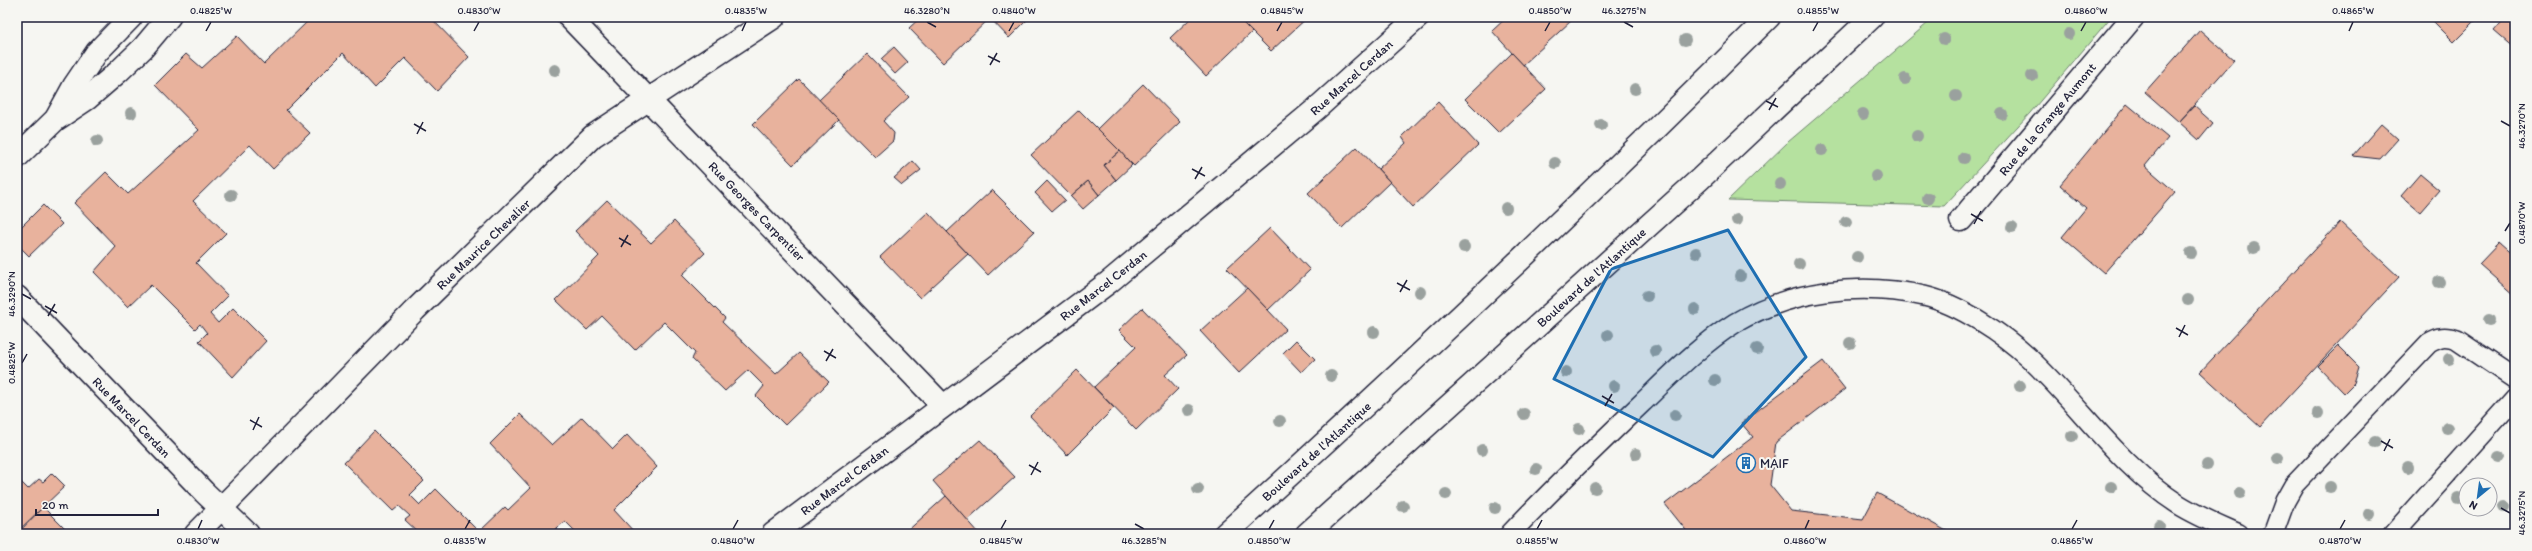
<svg xmlns="http://www.w3.org/2000/svg" width="2532" height="551" viewBox="0 0 2532 551" font-family="Itim,sans-serif">
  <style>
    .green { fill: #b5e19f; stroke: #6c826d }
    .building { fill: #e8b29d; stroke: #22223b }
    .lines { fill: none; stroke-linecap: round; stroke-linejoin: round }
    .lane-casing { stroke: #22223b; stroke-width: 22 }
    .street-casing { stroke: #22223b; stroke-width: 25 }
    .secondary-casing { stroke: #22223b; stroke-width: 25 }
    .lane { stroke: #f6f6f2; stroke-width: 19 }
    .street { stroke: #f6f6f2; stroke-width: 22 }
    .secondary { stroke: #f6f6f2; stroke-width: 22 }
    .tree { fill: #9aa19e }
    .marked { fill: #1f6fb2; fill-opacity: 0.2; stroke: #1f6fb2; stroke-width: 3; stroke-linejoin: round }
    .ticks { fill: none; stroke: #22223b; stroke-width: 1.5 }
    .labels { text-anchor: middle; stroke-width: 4; stroke-linejoin: round; paint-order: stroke }
    .street-label { font-size: 13px; fill: #22223b; stroke: #f6f6f2 }
    .poi-label { font-size: 13px; fill: #22223b; stroke: #f6f6f2; text-anchor: start }
    .neatline { fill: none; stroke: #22223b; stroke-width: 1.5 }
    .ticks-label { font-size: 10px; text-anchor: middle; fill: #22223b }
  </style>
  <rect width="100%" height="100%" fill="#f6f6f2"/>
  <filter id="ink" filterUnits="userSpaceOnUse"><feTurbulence type="fractalNoise" baseFrequency=".025" numOctaves="2"/><feDisplacementMap in="SourceGraphic" scale="8" xChannelSelector="R" yChannelSelector="G"/><feConvolveMatrix kernelMatrix="1 2 1 2 8 2 1 2 1" color-interpolation-filters="sRGB"/></filter>
  <g filter="url(#ink)">
    <path class="green" d="M1935 17H2111L2030 113 1944 206 1728 200 1788 142Z"/>
    <g class="building">
      <path d="M312 17H430L469 57 437 91 405 58 375 88 343 53 286 110 310 133 273 169 250 145 193 201 226 233 196 263 228 296 210 314 218 323 233 308 266 341 233 377 199 341 207 333 200 324 195 329 151 285 128 307 94 272 116 247 74 203 106 172 128 194 199 130 155 85 186 54 202 68 237 36 264 64Z"/>
      <path d="M921 17H989L990 18 943 63 909 28Z"/>
      <path d="M989 17H1030L1009 38Z"/>
      <path d="M1192 17H1237L1252 32 1206 76 1170 38Z"/>
      <path d="M1237 17H1308L1271 51Z"/>
      <path d="M1507 17H1567L1571 21 1523 65 1492 31Z"/>
      <path d="M2429 17H2479L2454 42Z"/>
      <path d="M2506 17H2515V49L2494 31Z"/>
      <path d="M2200 30 2234 60 2179 122 2145 92Z"/>
      <path d="M894 47 908 62 895 74 881 59Z"/>
      <path d="M1512 53 1546 89 1499 133 1465 99Z"/>
      <path d="M867 54 909 97 883 121 894 133 893 141 875 157 819 100Z"/>
      <path d="M799 79 839 120 793 165 753 124Z"/>
      <path d="M1143 84 1180 122 1134 166 1097 129Z"/>
      <path d="M1438 102 1478 145 1413 207 1378 169 1406 143 1402 137Z"/>
      <path d="M2127 104 2168 138 2145 166 2175 192 2104 273 2062 237 2086 208 2060 185Z"/>
      <path d="M2194 106 2213 123 2199 140 2179 122Z"/>
      <path d="M1079 110 1120 151 1104 165 1116 180 1099 195 1088 181 1071 196 1031 155Z"/>
      <path d="M2381 124 2398 139 2380 159 2353 156Z"/>
      <path d="M1357 147 1390 182 1342 228 1308 193Z"/>
      <path d="M1120 151 1132 165 1116 180 1104 165Z"/>
      <path d="M913 161 921 170 902 185 894 178Z"/>
      <path d="M2420 174 2439 190 2420 212 2401 196Z"/>
      <path d="M1047 181 1065 200 1052 211 1035 193Z"/>
      <path d="M1088 181 1099 195 1083 209 1071 196Z"/>
      <path d="M992 190 1034 232 988 275 947 232Z"/>
      <path d="M607 200 651 243 674 221 705 253 682 275 725 318 722 322 776 374 799 353 829 382 785 425 756 396 764 386 748 370 725 391 692 359 695 353 664 322 635 350 602 316 587 330 556 300 599 256 575 231Z"/>
      <path d="M43 205 62 224 29 256 17 244V231Z"/>
      <path d="M928 212 968 254 920 298 880 257Z"/>
      <path d="M2340 222 2399 277 2260 427 2200 372Z"/>
      <path d="M1270 228 1310 270 1268 310 1227 268Z"/>
      <path d="M2499 243 2515 257V296L2479 264Z"/>
      <path d="M1247 288 1286 329 1239 373 1200 331Z"/>
      <path d="M1142 308 1187 355 1165 375 1178 389 1136 430 1094 387 1136 347 1119 330Z"/>
      <path d="M1296 340 1315 359 1301 372 1283 353Z"/>
      <path d="M2338 346 2359 367 2354 383 2344 393 2318 366Z"/>
      <path d="M1823 361 1845 389 1776 442 1770 485 1791 511 1863 519 1877 493 1952 534H1689L1665 504 1753 437 1741 423Z"/>
      <path d="M1077 370 1114 408 1067 455 1030 416Z"/>
      <path d="M520 414 552 445 582 417 613 449 627 435 657 467 614 510 636 534H578L565 521 550 534H420L405 520 410 516 399 506 393 511 344 463 374 431 424 481 410 495 420 505 436 489 479 532 505 507 508 510 531 488 490 444Z"/>
      <path d="M980 440 1015 477 967 520 933 481Z"/>
      <path d="M52 473 65 486 17 532V478L28 489 39 479 43 482Z"/>
      <path d="M946 496 980 534H904Z"/>
      <path d="M43 507 70 534H17Z"/>
    </g>
    <g class="lines">
      <g class="lane-casing">
        <g id="lane">
          <path d="M1510 534C1552 489 1597 446 1642 403 1671 375 1700 345 1735 323 1790 290 1861 282 1924 296 1959 304 2003 334 2029 358 2080 405 2119 466 2178 504 2197 516 2219 525 2239 534"/>
          <path d="M2273 534 2285 501 2294 485 2429 343C2439 337 2445 336 2457 340L2515 379"/>
          <path d="M2393 534 2515 398"/>
        </g>
      </g>
      <g class="street-casing">
        <g id="street">
          <path d="M569 17 943 406"/>
          <path d="M57 117 74 86 97 52 131 17"/>
          <path d="M17 157 55 120 88 98 118 72 143 48 169 17"/>
          <path d="M1961 220 2133 17"/>
          <path d="M17 297 204 492 248 534"/>
          <path d="M196 534 415 310 593 136 774 17"/>
          <path d="M773 534 1109 282 1316 109 1418 17"/>
        </g>
      </g>
      <g class="secondary-casing">
        <g id="secondary">
          <path d="M1225 534C1410 366 1592 194 1769 17"/>
          <path d="M1307 534 1700 179 1872 17"/>
        </g>
      </g>
      <use href="#lane" class="lane"/>
      <use href="#street" class="street"/>
      <use href="#secondary" class="secondary"/>
    </g>
    <g class="tree">
      <circle cx="2069" cy="34" r="6"/>
      <circle cx="1944" cy="39" r="6"/>
      <circle cx="1685" cy="40" r="6"/>
      <circle cx="555" cy="70" r="6"/>
      <circle cx="2032" cy="76" r="6"/>
      <circle cx="1905" cy="79" r="6"/>
      <circle cx="1635" cy="89" r="6"/>
      <circle cx="1956" cy="96" r="6"/>
      <circle cx="131" cy="113" r="6"/>
      <circle cx="1863" cy="114" r="6"/>
      <circle cx="2002" cy="114" r="6"/>
      <circle cx="1601" cy="125" r="6"/>
      <circle cx="1917" cy="136" r="6"/>
      <circle cx="97" cy="141" r="6"/>
      <circle cx="1822" cy="150" r="6"/>
      <circle cx="1964" cy="158" r="6"/>
      <circle cx="1555" cy="163" r="6"/>
      <circle cx="1876" cy="176" r="6"/>
      <circle cx="1780" cy="184" r="6"/>
      <circle cx="231" cy="195" r="6"/>
      <circle cx="1928" cy="198" r="6"/>
      <circle cx="1506" cy="208" r="6"/>
      <circle cx="1737" cy="220" r="6"/>
      <circle cx="1846" cy="222" r="6"/>
      <circle cx="2012" cy="227" r="6"/>
      <circle cx="1464" cy="247" r="6"/>
      <circle cx="2254" cy="248" r="6"/>
      <circle cx="1696" cy="253" r="6"/>
      <circle cx="2191" cy="253" r="6"/>
      <circle cx="1857" cy="257" r="6"/>
      <circle cx="1799" cy="264" r="6"/>
      <circle cx="1740" cy="276" r="6"/>
      <circle cx="2439" cy="282" r="6"/>
      <circle cx="1420" cy="292" r="6"/>
      <circle cx="1647" cy="296" r="6"/>
      <circle cx="2188" cy="300" r="6"/>
      <circle cx="1695" cy="309" r="6"/>
      <circle cx="2489" cy="320" r="6"/>
      <circle cx="1374" cy="332" r="6"/>
      <circle cx="1608" cy="335" r="6"/>
      <circle cx="1850" cy="343" r="6"/>
      <circle cx="1757" cy="349" r="6"/>
      <circle cx="1655" cy="351" r="6"/>
      <circle cx="2449" cy="359" r="6"/>
      <circle cx="1566" cy="372" r="6"/>
      <circle cx="1331" cy="376" r="6"/>
      <circle cx="1715" cy="380" r="6"/>
      <circle cx="1614" cy="386" r="6"/>
      <circle cx="2020" cy="386" r="6"/>
      <circle cx="1189" cy="410" r="6"/>
      <circle cx="2318" cy="413" r="6"/>
      <circle cx="1524" cy="414" r="6"/>
      <circle cx="1675" cy="415" r="6"/>
      <circle cx="1280" cy="421" r="6"/>
      <circle cx="2447" cy="428" r="6"/>
      <circle cx="1579" cy="429" r="6"/>
      <circle cx="2072" cy="436" r="6"/>
      <circle cx="2375" cy="442" r="6"/>
      <circle cx="1482" cy="450" r="6"/>
      <circle cx="1636" cy="454" r="6"/>
      <circle cx="2499" cy="457" r="6"/>
      <circle cx="2278" cy="458" r="6"/>
      <circle cx="2207" cy="465" r="6"/>
      <circle cx="2408" cy="467" r="6"/>
      <circle cx="1536" cy="469" r="6"/>
      <circle cx="2111" cy="487" r="6"/>
      <circle cx="2330" cy="487" r="6"/>
      <circle cx="1595" cy="488" r="6"/>
      <circle cx="1198" cy="489" r="6"/>
      <circle cx="2240" cy="493" r="6"/>
      <circle cx="1446" cy="494" r="6"/>
      <circle cx="2458" cy="498" r="6"/>
      <circle cx="1403" cy="506" r="6"/>
      <circle cx="2504" cy="507" r="6"/>
      <circle cx="1495" cy="508" r="6"/>
      <circle cx="2369" cy="514" r="6"/>
      <circle cx="2159" cy="526" r="6"/>
    </g>
  </g>
  <path class="marked" d="M1728 230 1806 357 1713 457 1554 379 1611 269Z"/>
  <path class="ticks" d="M927 22 936 27M1624 22 1633 27M206 31 211 22M474 31 479 22M742 31 746 22M1009 31 1014 22M1277 31 1282 22M1545 31 1550 22M1813 31 1818 22M2081 31 2086 22M2349 31 2353 22M988 56 1000 62M990 65 997 53M1766 101 1778 107M1769 110 1776 98M2501 121 2510 126M414 124 426 131M417 134 423 122M1192 169 1205 176M1195 179 1202 167M1971 214 1983 221M1974 224 1981 211M2505 231 2510 223M619 238 631 245M621 247 628 235M1397 283 1410 290M1400 292 1407 280M22 294 31 299M45 306 57 313M48 316 55 304M2176 328 2188 335M2179 337 2185 325M824 351 836 358M826 361 833 349M22 363 27 354M1602 396 1614 403M1605 406 1612 394M250 420 262 427M253 430 259 417M2381 441 2393 448M2384 451 2390 439M1029 465 1041 472M1031 475 1038 462M2501 508 2510 513M1135 524 1144 529M198 529 202 520M465 529 470 520M733 529 738 520M1001 529 1006 520M1269 529 1274 520M1537 529 1542 520M1805 529 1809 520M2072 529 2077 520M2340 529 2345 520"/>
  <defs>
    <g id="building-ring" transform="scale(1)"><circle r="9.5" fill="#f6f6f2" stroke="#1f6fb2" stroke-width="1.5"/><path d="M-4-6H4V6H1V3H-1V6H-4ZM-2.5-4.3h1.7v1.8h-1.7ZM.8-4.3h1.7v1.8H.8ZM-2.5-1h1.7V.8h-1.7ZM.8-1h1.7V.8H.8Z" fill="#1f6fb2"/></g>
  </defs>
  <g fill-rule="evenodd">
    <use href="#building-ring" x="1746" y="463"/>
  </g>
  <g class="labels">
    <g class="street-label">
      <text transform="translate(1351 77) rotate(-42)" y="5">Rue Marcel Cerdan</text>
      <text transform="translate(2047 119) rotate(-50)" y="5">Rue de la Grange Aumont</text>
      <text transform="translate(757 211) rotate(46)" y="5">Rue Georges Carpentier</text>
      <text transform="translate(483 244) rotate(-44)" y="5">Rue Maurice Chevalier</text>
      <text transform="translate(1591 277) rotate(-42)" y="5">Boulevard de l'Atlantique</text>
      <text transform="translate(1103 285) rotate(-38)" y="5">Rue Marcel Cerdan</text>
      <text transform="translate(132 417) rotate(46)" y="5">Rue Marcel Cerdan</text>
      <text transform="translate(1316 451) rotate(-42)" y="5">Boulevard de l'Atlantique</text>
      <text transform="translate(844 480) rotate(-37)" y="5">Rue Marcel Cerdan</text>
    </g>
    <g class="poi-label">
      <text x="1760" y="468">MAIF</text>
    </g>
  </g>
  <rect width="2532" height="551" fill="none" stroke="#f6f6f2" stroke-width="44"/>
  <g transform="translate(2478 497) rotate(209)"><circle r="19" fill="#f6f6f2" stroke="#a1a1a9"/>
  <path d="M0-3L7 15L0 10L-7 15Z" fill="#1f6fb2"/>
  <text y="-6" font-size="11" font-weight="bold" text-anchor="middle" fill="#22223b">N</text>
  </g>
  <path d="M36 509v6h122v-6" fill="none" stroke="#22223b" stroke-width="2"/>
  <text x="42" y="509" font-size="12" fill="#22223b" stroke="#f6f6f2" stroke-width="3" paint-order="stroke">20 m</text>
  <rect x="22" y="22" width="2488" height="507" class="neatline"/>
  <g class="ticks-label">
    <text x="211" y="14">0.4825°W</text>
    <text x="479" y="14">0.4830°W</text>
    <text x="746" y="14">0.4835°W</text>
    <text x="927" y="14">46.3280°N</text>
    <text x="1014" y="14">0.4840°W</text>
    <text x="1282" y="14">0.4845°W</text>
    <text x="1550" y="14">0.4850°W</text>
    <text x="1624" y="14">46.3275°N</text>
    <text x="1818" y="14">0.4855°W</text>
    <text x="2086" y="14">0.4860°W</text>
    <text x="2353" y="14">0.4865°W</text>
    <text transform="translate(2521 126) rotate(-90)" y="4">46.3270°N</text>
    <text transform="translate(2521 223) rotate(-90)" y="4">0.4870°W</text>
    <text transform="translate(11 294) rotate(-90)" y="4">46.3290°N</text>
    <text transform="translate(11 363) rotate(-90)" y="4">0.4825°W</text>
    <text transform="translate(2521 513) rotate(-90)" y="4">46.3275°N</text>
    <text x="198" y="544">0.4830°W</text>
    <text x="465" y="544">0.4835°W</text>
    <text x="733" y="544">0.4840°W</text>
    <text x="1001" y="544">0.4845°W</text>
    <text x="1144" y="544">46.3285°N</text>
    <text x="1269" y="544">0.4850°W</text>
    <text x="1537" y="544">0.4855°W</text>
    <text x="1805" y="544">0.4860°W</text>
    <text x="2072" y="544">0.4865°W</text>
    <text x="2340" y="544">0.4870°W</text>
  </g>
</svg>
